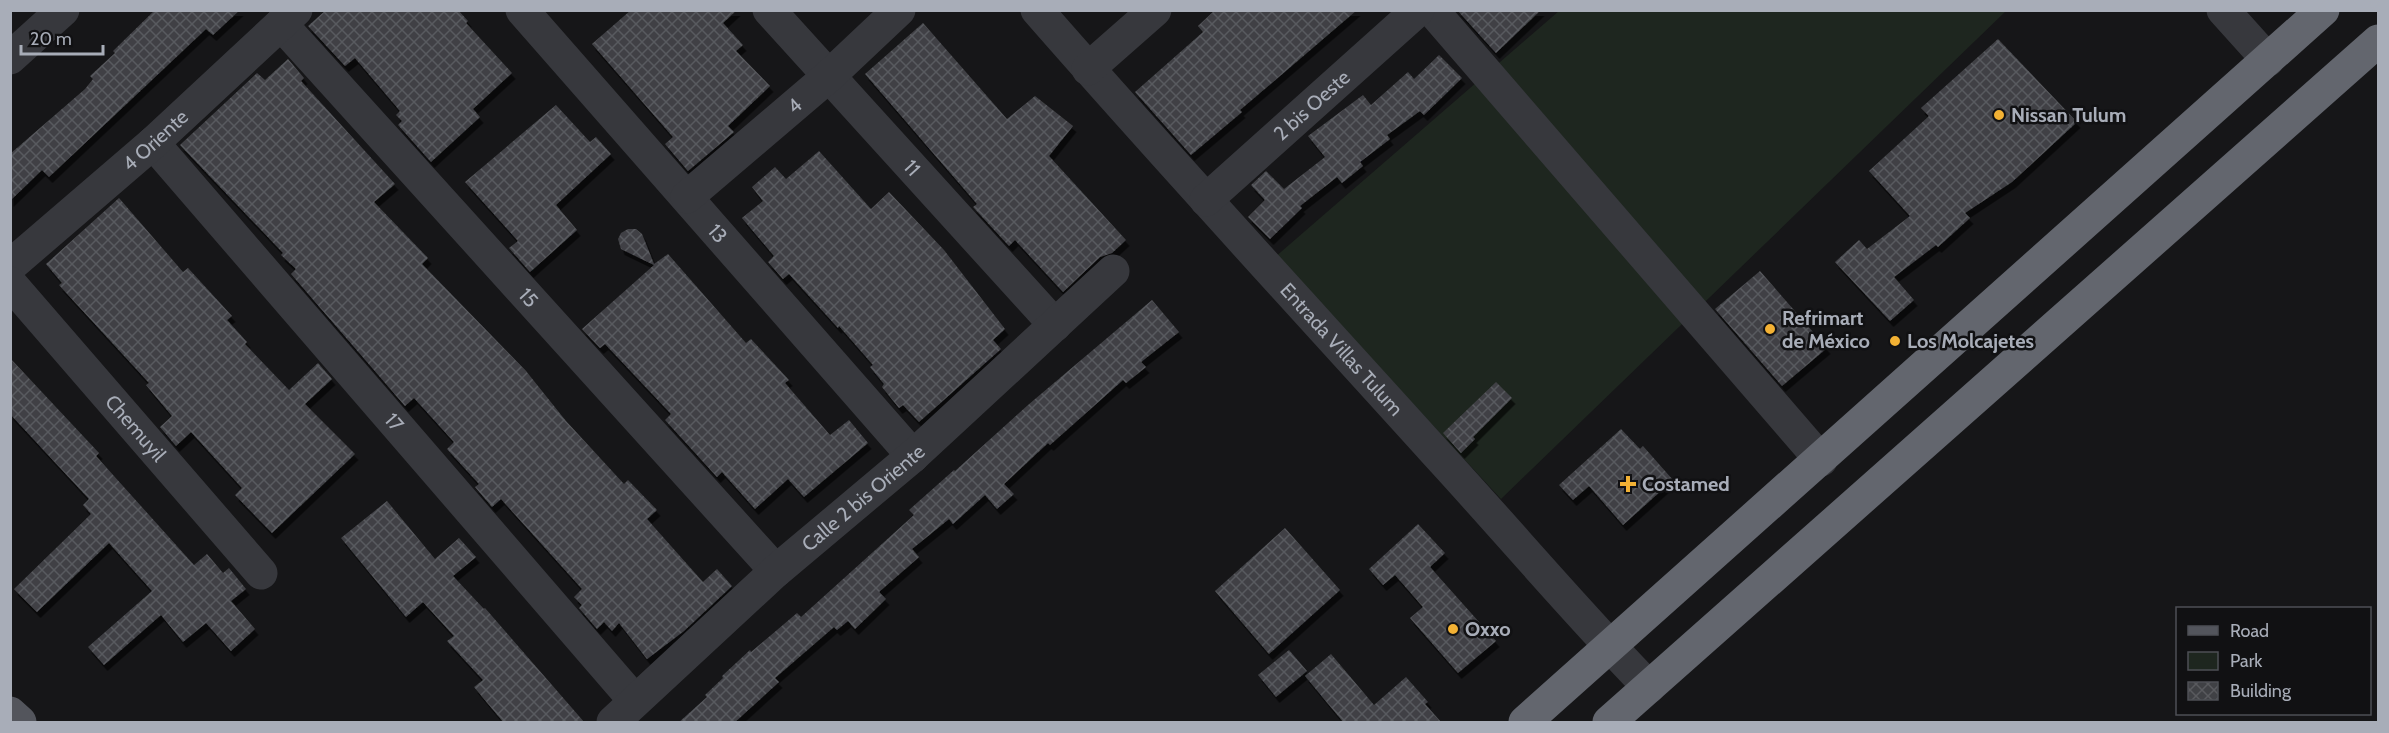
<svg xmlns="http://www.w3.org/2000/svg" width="2389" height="733" viewBox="0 0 2389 733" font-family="Cabin,sans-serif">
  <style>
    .green { fill: #1e261f }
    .building { fill: url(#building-cross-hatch); filter: url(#shadow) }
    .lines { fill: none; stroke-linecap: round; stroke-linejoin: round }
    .minor { stroke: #37383d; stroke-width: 33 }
    .major { stroke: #53555c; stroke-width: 33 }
    .highway { stroke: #63666e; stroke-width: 33 }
    .poi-dot { fill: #f2b134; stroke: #111113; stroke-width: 2 }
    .labels { text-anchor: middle; stroke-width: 5; stroke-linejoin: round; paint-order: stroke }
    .street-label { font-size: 20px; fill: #a8adb8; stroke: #111113 }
    .poi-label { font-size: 20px; font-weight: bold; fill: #a8adb8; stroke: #111113; text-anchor: start }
  </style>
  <defs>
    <pattern id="building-cross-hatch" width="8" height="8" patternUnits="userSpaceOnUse" patternTransform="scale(1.5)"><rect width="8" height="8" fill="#404145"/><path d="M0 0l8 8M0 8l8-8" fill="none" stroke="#595a5e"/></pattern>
    <filter id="shadow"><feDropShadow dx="3.5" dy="6" stdDeviation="0" flood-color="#0009"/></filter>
  </defs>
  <rect width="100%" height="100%" fill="#161618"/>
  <path class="green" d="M1559 11H2006L1501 499 1288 269 1274 258Z"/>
  <g class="building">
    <path d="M155 10H240L213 35 206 29 49 177 42 170 10 201V154L85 89 93 79 90 76 115 53 113 51Z"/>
    <path d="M326 10H458L468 21 466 23 512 73 473 109 480 117 431 162 398 125 402 121 396 115 400 111 355 58 345 66 308 26Z"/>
    <path d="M631 10H737L723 23 743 45 736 51 770 86 728 126 734 132 688 171 665 144 673 137 592 44Z"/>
    <path d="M1215 10H1357L1240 110 1242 112 1191 155 1135 92 1203 32 1198 26Z"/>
    <path d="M1457 10H1541L1496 53Z"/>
    <path d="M923 23 1007 119 1035 96 1073 126 1049 156 1126 240 1112 253 1100 257 1063 292 1015 240 1009 246 973 207 977 204 865 74Z"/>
    <path d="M1998 39 2077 122 2012 182 1965 213 1970 218 1938 247 1936 245 1894 277 1914 300 1890 321 1835 262 1859 240 1867 249 1910 216 1869 171 1929 116 1921 108Z"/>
    <path d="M1439 55 1462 78 1424 115 1420 111 1387 135 1390 139 1360 162 1363 166 1342 183 1337 177 1300 206 1302 208 1270 239 1248 217 1265 200 1251 185 1266 171 1284 189 1325 157 1308 136 1363 95 1371 105 1408 72 1414 79Z"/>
    <path d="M288 59 304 78 301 81 395 184 374 202 428 258 422 264 526 371 566 421 624 484 628 480 657 510 647 519 703 582 717 569 732 586 684 631 647 659 619 623 612 631 604 622 597 629 579 608 582 605 574 597 582 589 501 499 492 507 475 487 479 484 447 449 454 442 414 398 405 406 291 274 296 269 281 255 283 253 180 145 257 73 265 80Z"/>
    <path d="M556 105 590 142 596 137 611 154 556 205 577 230 530 272 509 248 518 241 465 182Z"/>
    <path d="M819 151 871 209 889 192 944 250 1005 329 993 340 1001 349 919 422 903 405 899 408 882 387 884 384 870 367 873 365 839 326 838 328 789 274 783 279 768 262 774 256 742 218 763 201 752 187 775 167 786 179Z"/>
    <path d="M119 198 183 272 188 268 232 316 227 320 247 342 245 344 289 390 318 363 332 379 305 404 355 454 272 533 235 495 242 488 191 432 176 446 160 427 172 416 146 385 149 383 59 285 62 283 46 264Z"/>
    <path d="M628 229H636L642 234 654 264 668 254 746 343 751 339 789 380 785 383 830 435 849 420 868 443 804 497 788 479 755 509 722 472 717 477 665 420 671 414 605 344 600 348 582 329 654 265 621 249 618 239 621 233Z"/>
    <path d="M1760 271 1827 348 1782 386 1715 309Z"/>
    <path d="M1152 300 1179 332 1141 362 1146 367 1126 383 1123 380 1050 445 1048 443 1004 484 1014 494 997 509 985 495 953 524 949 519 912 549 919 557 879 592 886 599 855 629 848 621 837 630 834 627 775 678 779 682 734 723H678L707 697 705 695 723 678 722 676 750 650 751 652 797 613 801 617 914 515 909 510 954 470 955 471 1028 405Z"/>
    <path d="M10 358 99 453 96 456 194 565 207 554 223 573 229 568 246 589 231 601 255 629 231 651 206 623 183 642 161 615 104 665 88 647 152 591 109 543 37 612 14 589 91 514 83 505 89 499 10 414Z"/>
    <path d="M1496 382 1512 398 1473 437 1475 439 1461 453 1443 433Z"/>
    <path d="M1621 429 1640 449 1643 446 1673 480 1623 525 1589 486 1573 500 1559 485Z"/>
    <path d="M387 501 435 559 459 538 476 557 453 576 484 609 485 608 585 723H504L474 687 483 680 447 641 454 636 423 602 406 617 341 538Z"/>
    <path d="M1418 524 1445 553 1430 567 1496 641 1458 673 1410 618 1423 607 1395 575 1383 585 1369 569Z"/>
    <path d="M1285 528 1340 590 1269 654 1215 591Z"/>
    <path d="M1289 650 1307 671 1276 697 1258 675Z"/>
    <path d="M1331 654 1374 705 1406 677 1428 702 1425 704 1442 723H1344L1305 676Z"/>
  </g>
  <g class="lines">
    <g class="minor">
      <path id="s1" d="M522 10 913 456"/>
      <path id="s2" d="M769 10 1055 325"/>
      <path id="s3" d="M1037 10C1168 160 1303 306 1436 453 1507 530 1575 611 1649 687"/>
      <path d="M1432 10 1821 460"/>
      <path d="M2223 10 2268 60"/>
      <path id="s4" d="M281 24 776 571"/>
      <path d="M10 58 63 10"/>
      <path d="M1088 69 1155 10"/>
      <path id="s5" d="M153 143 635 701"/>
      <path id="s6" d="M687 197 829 76 899 10"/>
      <path id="s7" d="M1206 200 1418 10"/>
      <path id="s8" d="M10 266 153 143 296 10"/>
      <path id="s9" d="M10 283 261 573"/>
      <path id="s10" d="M613 722 776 571 913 456 1113 271"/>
    </g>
    <path class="major" d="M10 713 20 722"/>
    <g class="highway">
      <path d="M1525 722 2323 10"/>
      <path d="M1609 722 2378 41"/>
    </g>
  </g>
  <g class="poi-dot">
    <circle cx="1999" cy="115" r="6"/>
    <circle cx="1770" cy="329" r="6"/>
    <circle cx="1895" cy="341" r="6"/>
    <path d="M1625 475h6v6h6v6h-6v6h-6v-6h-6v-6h6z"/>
    <circle cx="1453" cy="629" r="6"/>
  </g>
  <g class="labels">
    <g class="street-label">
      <text dy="7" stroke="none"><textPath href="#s7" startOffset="142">2 bis Oeste</textPath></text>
      <text dy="7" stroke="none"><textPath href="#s6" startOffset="141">4</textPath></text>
      <text dy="7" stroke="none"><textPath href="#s8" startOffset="192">4 Oriente</textPath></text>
      <text dy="7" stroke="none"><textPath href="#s2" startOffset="213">11</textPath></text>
      <text dy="7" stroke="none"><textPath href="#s1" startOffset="297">13</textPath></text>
      <text dy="7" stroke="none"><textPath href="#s4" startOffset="369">15</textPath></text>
      <text dy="7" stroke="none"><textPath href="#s3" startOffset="456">Entrada Villas Tulum</textPath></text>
      <text dy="7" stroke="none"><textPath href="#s5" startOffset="369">17</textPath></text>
      <text dy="7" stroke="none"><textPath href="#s9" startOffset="192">Chemuyil</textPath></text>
      <text dy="7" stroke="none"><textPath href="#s10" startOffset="336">Calle 2 bis Oriente</textPath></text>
    </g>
    <g class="poi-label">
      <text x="2011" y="122">Nissan Tulum</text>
      <text x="1782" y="325">Refrimart<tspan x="1782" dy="23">de México</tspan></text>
      <text x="1907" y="348">Los Molcajetes</text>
      <text x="1642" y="491">Costamed</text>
      <text x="1465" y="636">Oxxo</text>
    </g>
  </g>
  <rect width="2389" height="733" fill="none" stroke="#a8adb8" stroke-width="24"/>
  <rect x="2176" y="607" width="195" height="108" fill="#111113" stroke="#4d4f55" stroke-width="1.5"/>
  <rect x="2188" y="626" width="30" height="9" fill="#53555c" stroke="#4d4f55" stroke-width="1.5"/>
  <text x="2230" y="637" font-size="18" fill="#a8adb8">Road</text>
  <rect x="2188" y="652" width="30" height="18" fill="#1e261f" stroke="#4d4f55" stroke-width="1.5"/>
  <text x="2230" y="667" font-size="18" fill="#a8adb8">Park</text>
  <rect x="2188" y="682" width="30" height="18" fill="url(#building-cross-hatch)" stroke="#4d4f55" stroke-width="1.5"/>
  <text x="2230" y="697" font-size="18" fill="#a8adb8">Building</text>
  <path d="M21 45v9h82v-9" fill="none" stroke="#a8adb8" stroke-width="3"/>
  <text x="30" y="45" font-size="18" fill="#a8adb8" stroke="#111113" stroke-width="4.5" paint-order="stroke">20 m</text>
</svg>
